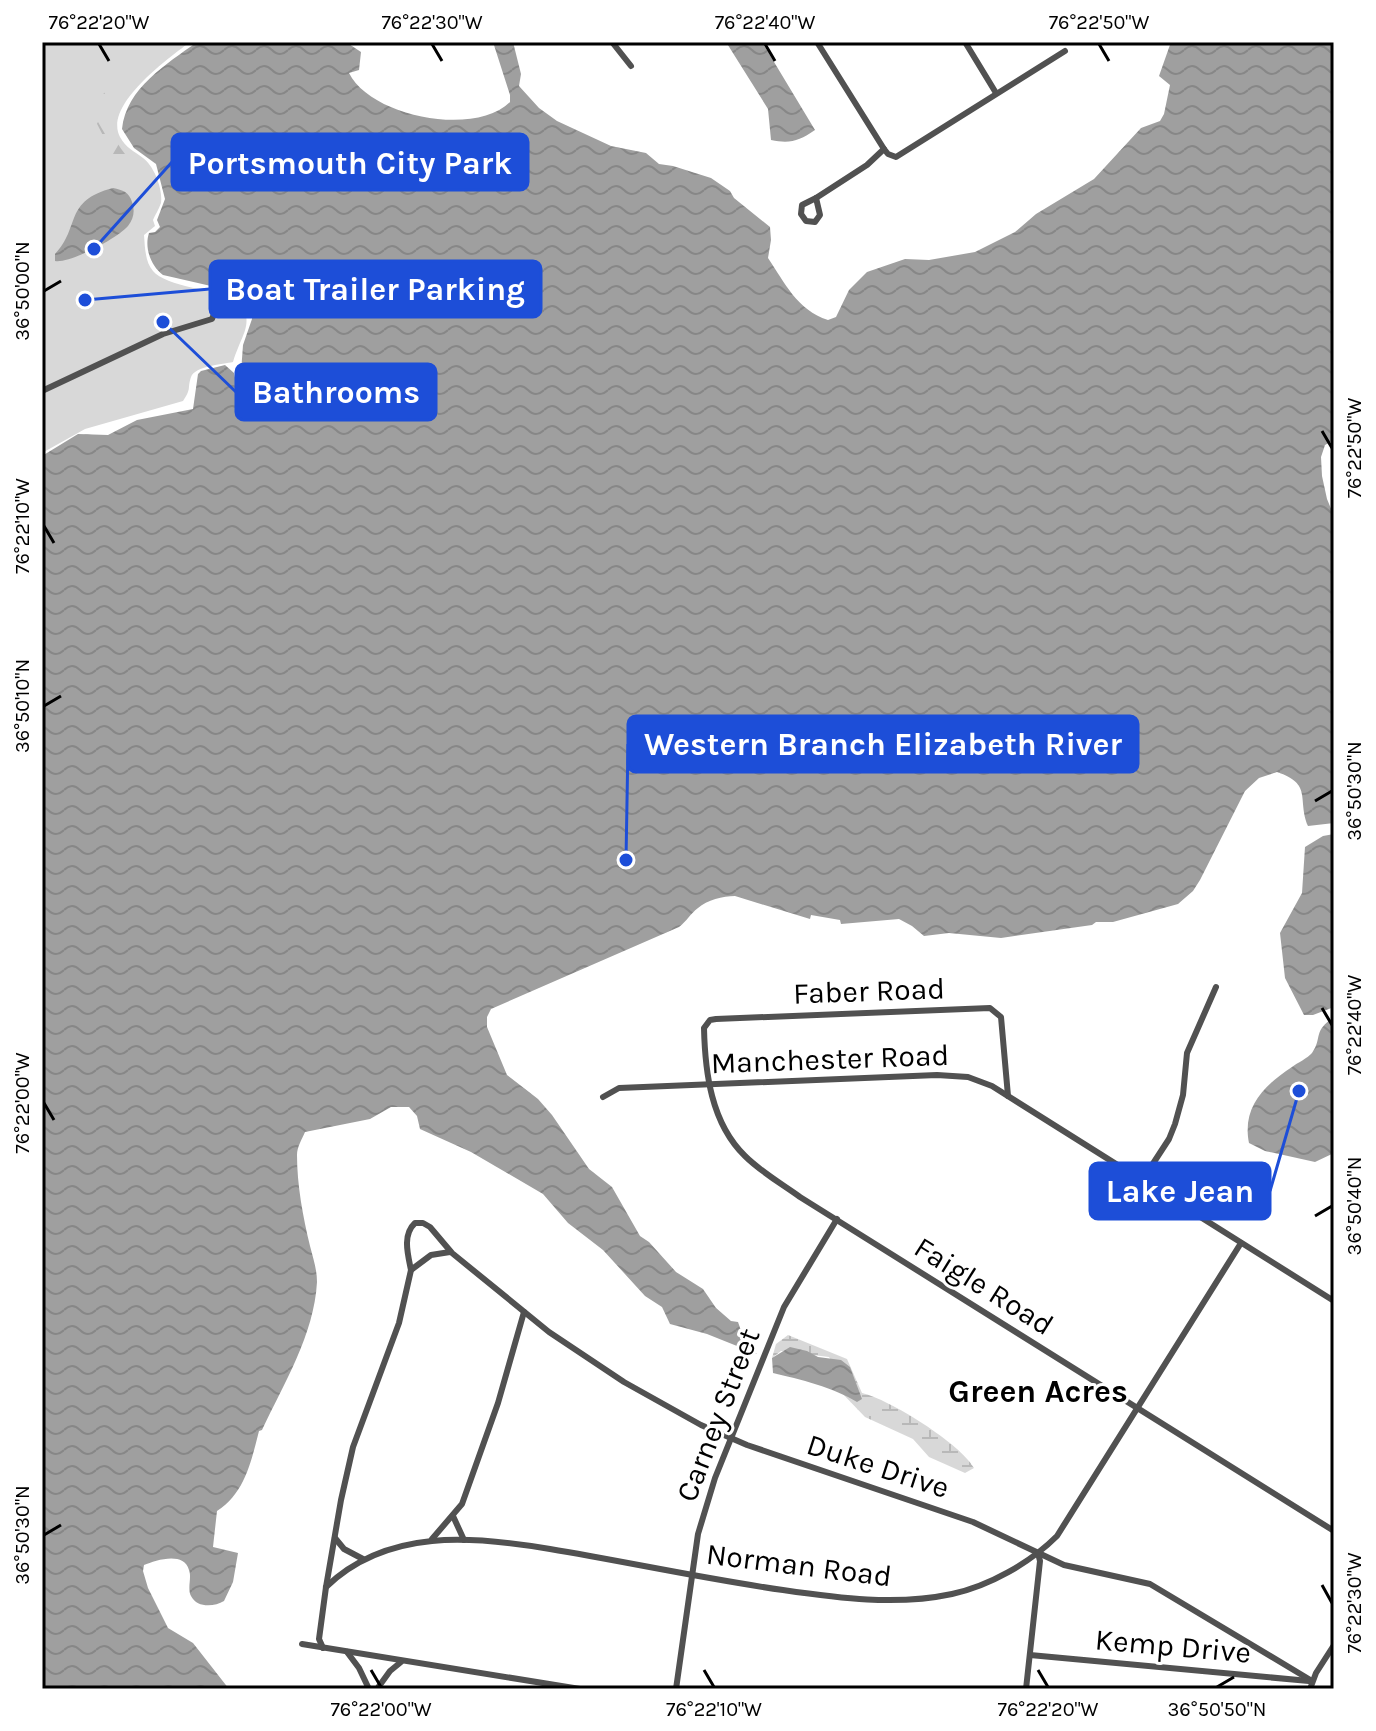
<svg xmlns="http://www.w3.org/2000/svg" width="1376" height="1731" viewBox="0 0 1376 1731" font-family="Karla,sans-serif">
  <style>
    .green { fill: #d8d8d8 }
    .forest { fill: url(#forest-firs) }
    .wetland { fill: url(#wetland-marsh) }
    .water { fill: url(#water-waves) }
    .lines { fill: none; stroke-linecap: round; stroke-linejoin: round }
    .street { stroke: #515151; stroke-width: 6 }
    .ticks { fill: none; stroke: #000; stroke-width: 3 }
    .labels { text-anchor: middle; stroke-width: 6; stroke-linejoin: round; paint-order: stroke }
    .street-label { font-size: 30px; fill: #000; stroke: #fff }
    .neighbourhood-label { font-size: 32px; font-weight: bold; fill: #000; stroke: #fff }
    .leader { fill: none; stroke: #1d4ed8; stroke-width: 3 }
    .callout-dot { fill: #1d4ed8; stroke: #fff; stroke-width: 3 }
    .callout { fill: #1d4ed8; stroke: #1d4ed8; stroke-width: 3 }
    .callout-label { font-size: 32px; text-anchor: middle; font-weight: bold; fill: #fff }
    .neatline { fill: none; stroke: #000; stroke-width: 3 }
    .ticks-label { font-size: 20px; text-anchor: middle; fill: #000 }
  </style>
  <defs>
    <pattern id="forest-firs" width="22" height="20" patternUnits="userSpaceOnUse" patternTransform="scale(2)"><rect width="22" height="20" fill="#d8d8d8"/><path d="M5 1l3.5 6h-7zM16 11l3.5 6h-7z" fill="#b8b8b8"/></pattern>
    <pattern id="wetland-marsh" width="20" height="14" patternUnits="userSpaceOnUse" patternTransform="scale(2)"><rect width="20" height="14" fill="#d8d8d8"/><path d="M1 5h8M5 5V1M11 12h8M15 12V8" fill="none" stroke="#b8b8b8"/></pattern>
    <pattern id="water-waves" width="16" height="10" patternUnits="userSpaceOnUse" patternTransform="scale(2)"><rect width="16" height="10" fill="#9f9f9f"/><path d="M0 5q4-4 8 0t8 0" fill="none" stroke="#878787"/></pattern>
  </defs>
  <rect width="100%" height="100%" fill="#fff"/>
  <path class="green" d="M42 42H190C169 58 103 105 120 137 126 148 134 151 143 158 154 166 163 189 161 203 159 209 155 215 153 220L155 226 144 235C145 247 145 262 153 271 165 286 218 293 238 294 255 326 243 330 233 362 223 364 195 366 191 377 187 389 192 388 183 401L85 429 42 453Z"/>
  <path class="forest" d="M124 78 126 86C109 113 104 127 125 154L122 160 114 157 92 114 112 79Z"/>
  <path class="wetland" d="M788 1335 847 1359 862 1393C889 1399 961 1444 974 1468L965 1473 929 1457 913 1439 865 1417 839 1390 857 1401 829 1357 781 1351 772 1358 776 1344Z"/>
  <g class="water">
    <path d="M197 42H346L361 52 359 70 349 73C371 117 475 137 510 102V95L493 42H513L521 74 519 86 539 108 557 121 611 146 646 153 659 164 673 166 711 178 730 191 734 198 770 227 771 240 768 258C785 283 797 310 828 320L836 317 849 290 867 272 905 259 929 260 975 252 1015 232 1036 214 1094 179 1141 128 1160 121 1164 114 1170 85 1159 76 1171 42H1334V440L1325 445 1321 457 1322 476 1327 499 1334 516 1332 597 1334 621V823L1308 826C1297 799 1313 784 1277 772L1259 778 1245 791 1200 880 1193 891 1178 904 1113 922H1096L1092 925 1001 938 949 933 924 936 912 926 899 919 841 924 840 920 811 915 810 919 735 896C723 896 707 900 698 908 690 914 687 921 679 927L491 1009 487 1017V1027L507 1075 538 1099 552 1115 589 1169 612 1187 640 1236 649 1242 676 1272 703 1289 716 1308 731 1321 738 1322 746 1345 757 1354 707 1334 670 1324 662 1307 645 1296 603 1250 568 1223 543 1194 471 1152 420 1129 417 1116 409 1107H391L370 1119 305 1132C302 1139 297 1147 297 1155 297 1185 303 1217 310 1246 313 1258 317 1269 317 1282 314 1335 284 1383 262 1430L259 1431C251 1462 245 1493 217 1511L213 1547 238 1553 233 1582 224 1601C214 1607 197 1608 191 1596 187 1588 192 1578 189 1570 184 1551 156 1560 144 1565L143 1571 148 1588 168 1628 193 1643 229 1689H42V456L78 434 108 435 137 420 193 409 198 374 201 371 225 365 234 373 237 387 240 386 243 345 252 319V312L240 290 224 289 163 275C151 266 144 248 149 233L155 232 160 227 157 220 165 199 156 164 134 148 122 129C126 88 167 64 197 42Z"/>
    <path d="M726 42H762L815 130C799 141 790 144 771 140L768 109Z"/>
    <path d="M113 188C123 190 129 192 132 202 135 211 134 218 128 226 118 238 69 264 55 261V254C81 227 63 201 113 188Z"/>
    <path d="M1334 834V1007L1313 1015H1304L1285 978 1280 933 1302 893 1305 847 1323 836Z"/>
    <path d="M1334 1017V1153L1315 1162 1265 1151 1249 1143C1242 1108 1263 1086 1292 1067 1297 1063 1308 1058 1312 1053 1323 1037 1312 1032 1334 1017Z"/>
    <path d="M790 1347 807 1351 818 1357 841 1360 850 1367 862 1399 857 1402C835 1388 799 1379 773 1373L772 1358Z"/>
  </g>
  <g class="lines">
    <g class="street">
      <path d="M612 42 631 66"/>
      <path d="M817 42 884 149 888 154 896 157 1065 51"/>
      <path d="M965 42 996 93"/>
      <path d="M816 198 867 165 884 149"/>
      <path d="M816 198 820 215 815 222 806 221 801 214 802 205Z"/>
      <path d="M42 391 163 334 212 319 214 314"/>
      <path d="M1008 1096 1001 1017 990 1008 716 1019 710 1020 704 1028C705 1072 711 1123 745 1156 761 1172 782 1184 800 1197L1334 1531"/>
      <path d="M603 1097 619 1088 937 1075 968 1077 992 1086 1334 1301"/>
      <path d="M1141 1182 1169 1139 1175 1124 1183 1095 1187 1053 1216 987"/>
      <path d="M411 1270C408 1255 402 1235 415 1223H423L430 1227 452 1253 549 1332 624 1382 701 1425 747 1445 973 1522 1064 1565 1150 1584 1312 1681"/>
      <path d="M453 1516 464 1540"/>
      <path d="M335 1538 344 1549 363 1559"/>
      <path d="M432 1539 462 1504 498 1403 524 1312"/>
      <path d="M326 1587C387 1528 473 1536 550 1549 628 1562 705 1579 783 1590 838 1598 896 1606 952 1594 989 1586 1030 1563 1057 1536L1241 1243"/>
      <path d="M302 1644 580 1689"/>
      <path d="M323 1648 319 1639 326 1587 341 1500 353 1447 399 1323 411 1270 431 1255 450 1252"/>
      <path d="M347 1652 359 1668 369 1689"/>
      <path d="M1030 1655 1309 1681"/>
      <path d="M377 1689 390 1671 401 1662"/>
      <path d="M676 1689 698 1534 715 1478 784 1307 837 1219"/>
      <path d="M1026 1689 1040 1561 1038 1553"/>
      <path d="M1310 1689 1316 1673 1334 1645"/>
    </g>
  </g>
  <path class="ticks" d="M99 44 109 61M432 44 442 61M765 44 775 61M1099 44 1109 61M44 291 61 281M1322 431 1332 448M44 526 54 543M44 706 61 696M1315 801 1332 791M1322 1008 1332 1025M44 1103 54 1120M1315 1216 1332 1206M44 1535 61 1525M1322 1585 1332 1603M371 1670 381 1687M704 1670 714 1687M1038 1670 1048 1687M1217 1687 1234 1677"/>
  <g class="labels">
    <g class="street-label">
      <text transform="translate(869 991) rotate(-2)" y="10">Faber Road</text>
      <text transform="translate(830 1059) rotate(-2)" y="10">Manchester Road</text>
      <text transform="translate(984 1286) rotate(32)" y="10">Faigle Road</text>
      <text transform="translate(718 1415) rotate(-69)" y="10">Carney Street</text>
      <text transform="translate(878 1466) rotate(18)" y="10">Duke Drive</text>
      <text transform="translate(799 1565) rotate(7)" y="10">Norman Road</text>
      <text transform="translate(1173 1646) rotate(5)" y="10">Kemp Drive</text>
    </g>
    <g class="neighbourhood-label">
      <text x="1038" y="1402">Green Acres</text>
    </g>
  </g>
  <path class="leader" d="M94 249L172 162M85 300L210 289M163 322L236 392M626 860L628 744M1299 1091L1270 1191"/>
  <g class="callout-dot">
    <circle cx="94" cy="249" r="8"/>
    <circle cx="85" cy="300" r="8"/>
    <circle cx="163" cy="322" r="8"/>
    <circle cx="626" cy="860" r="8"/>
    <circle cx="1299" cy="1091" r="8"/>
  </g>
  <g class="callout">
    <rect x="172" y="134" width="356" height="56" rx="8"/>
    <rect x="210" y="261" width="331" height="56" rx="8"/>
    <rect x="236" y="364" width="200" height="56" rx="8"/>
    <rect x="628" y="716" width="510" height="56" rx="8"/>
    <rect x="1090" y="1163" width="180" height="56" rx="8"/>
  </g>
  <g class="callout-label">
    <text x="350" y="174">Portsmouth City Park</text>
    <text x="375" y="300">Boat Trailer Parking</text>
    <text x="336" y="403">Bathrooms</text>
    <text x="883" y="755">Western Branch Elizabeth River</text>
    <text x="1180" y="1202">Lake Jean</text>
  </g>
  <rect width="1376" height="1731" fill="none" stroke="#ffffff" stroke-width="88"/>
  <rect x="44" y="44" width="1288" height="1643" class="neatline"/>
  <g class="ticks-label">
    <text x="99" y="29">76°22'20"W</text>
    <text x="432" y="29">76°22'30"W</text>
    <text x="765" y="29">76°22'40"W</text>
    <text x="1099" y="29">76°22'50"W</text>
    <text transform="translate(22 291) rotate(-90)" y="7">36°50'00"N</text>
    <text transform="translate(1354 448) rotate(-90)" y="7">76°22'50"W</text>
    <text transform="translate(22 526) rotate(-90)" y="7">76°22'10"W</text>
    <text transform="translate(22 706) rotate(-90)" y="7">36°50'10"N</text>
    <text transform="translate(1354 791) rotate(-90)" y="7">36°50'30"N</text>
    <text transform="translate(1354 1025) rotate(-90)" y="7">76°22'40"W</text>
    <text transform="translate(22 1103) rotate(-90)" y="7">76°22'00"W</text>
    <text transform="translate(1354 1206) rotate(-90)" y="7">36°50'40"N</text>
    <text transform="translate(22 1535) rotate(-90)" y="7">36°50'30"N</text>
    <text transform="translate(1354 1603) rotate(-90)" y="7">76°22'30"W</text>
    <text x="381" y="1716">76°22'00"W</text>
    <text x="714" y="1716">76°22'10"W</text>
    <text x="1048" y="1716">76°22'20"W</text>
    <text x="1217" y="1716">36°50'50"N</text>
  </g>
</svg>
